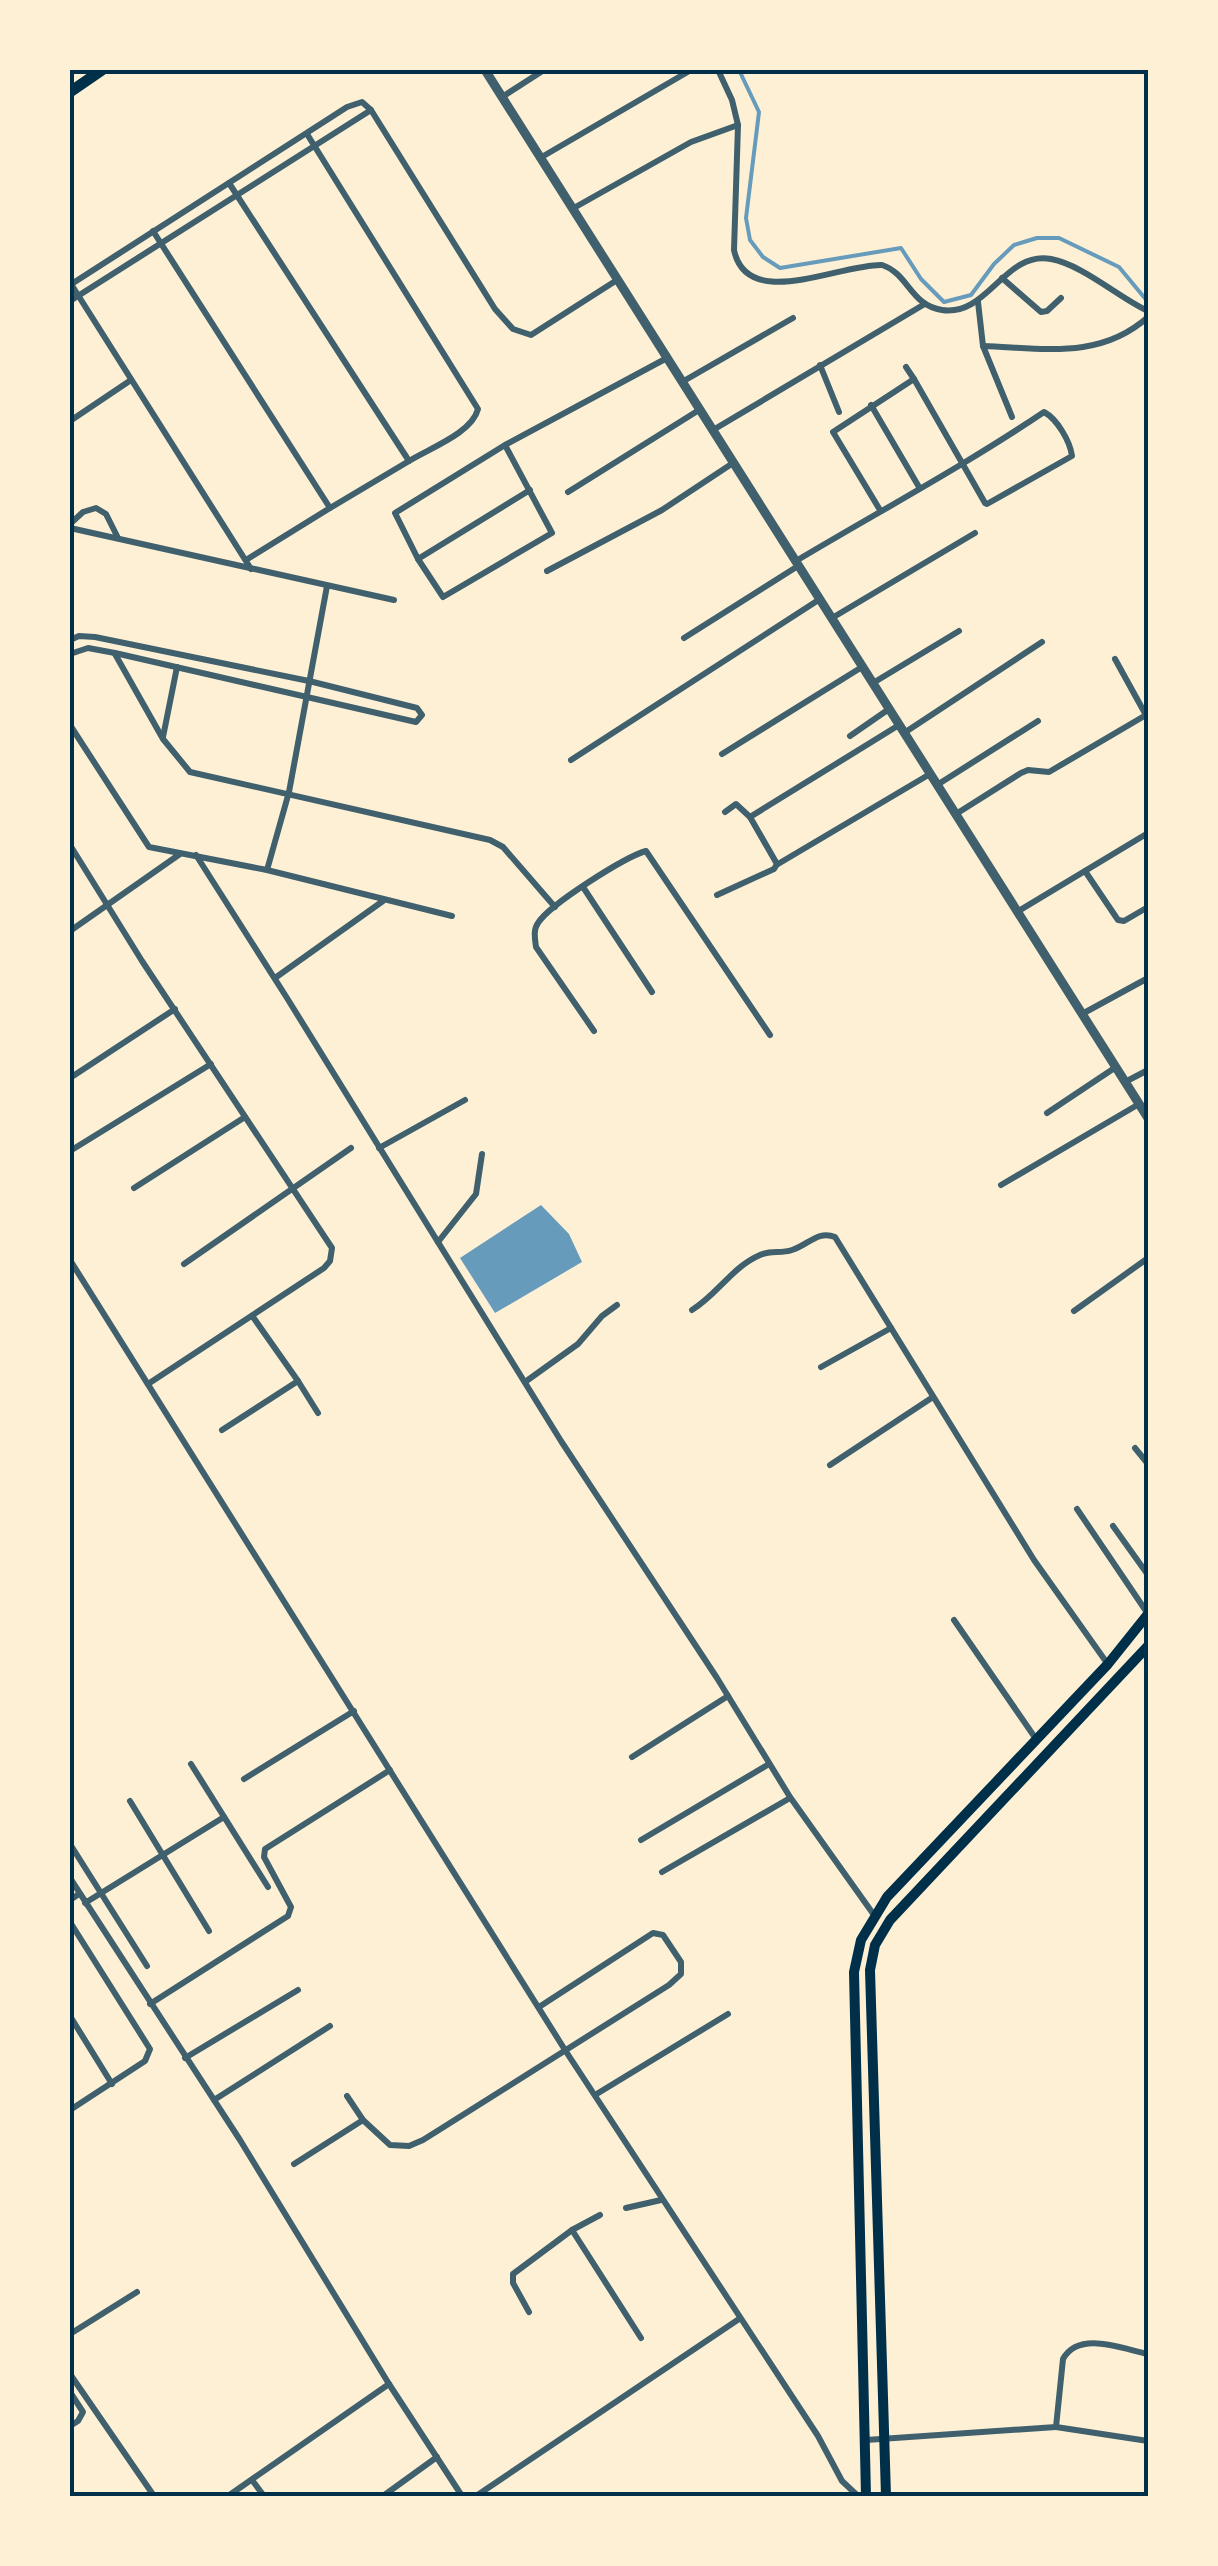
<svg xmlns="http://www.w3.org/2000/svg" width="1218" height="2566" viewBox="0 0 1218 2566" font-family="'DM Sans',sans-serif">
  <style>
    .water { fill: #669bbc }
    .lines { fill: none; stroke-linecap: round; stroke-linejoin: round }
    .stream { stroke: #669bbc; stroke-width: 4 }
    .minor { stroke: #3f606c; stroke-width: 6 }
    .tertiary { stroke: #3f606c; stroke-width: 9 }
    .primary { stroke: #003049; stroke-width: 10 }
    .trunk { stroke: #003049; stroke-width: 11 }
    .neatline { fill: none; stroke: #003049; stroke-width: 4 }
  </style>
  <rect width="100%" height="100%" fill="#fdf0d5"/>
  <path class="water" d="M541 1205 569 1234 582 1262 495 1313 460 1258Z"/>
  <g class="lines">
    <path class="stream" d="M739 70 759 112 746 218 750 240 763 257 780 268 901 248 921 279 944 302 971 295 994 264 1014 245 1037 238H1059L1119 267 1148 302"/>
    <g class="minor">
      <path d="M718 70 732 100 738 125 734 250C747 312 839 264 882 265 909 274 910 305 942 310 988 317 1005 250 1051 259 1083 265 1118 297 1148 311"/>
      <path d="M502 97 544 70"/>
      <path d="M307 134 478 409C472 433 430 448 409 461"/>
      <path d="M540 158 691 70"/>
      <path d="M229 183 409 461 330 508"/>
      <path d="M572 209 691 142 738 125"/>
      <path d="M153 231 330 508 246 560"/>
      <path d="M1002 278 1041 312 1047 311 1061 298"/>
      <path d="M71 284 251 569"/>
      <path d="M70 285 347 107 362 102 371 110 495 309 513 329 531 335 617 280"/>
      <path d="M70 301 371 110"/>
      <path d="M978 302 983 346 1012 417"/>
      <path d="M983 346C1043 348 1100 360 1148 317"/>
      <path d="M820 365 839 412"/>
      <path d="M682 382 793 318"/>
      <path d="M871 405 919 487"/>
      <path d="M70 421 131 380"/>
      <path d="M713 430 923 305"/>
      <path d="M505 445 552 533 443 597 418 559 395 513 505 445 667 358"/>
      <path d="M568 492 699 410"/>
      <path d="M880 510 833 432 914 379"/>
      <path d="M70 524 83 512 96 508 106 514 118 538"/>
      <path d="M70 528 394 600"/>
      <path d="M418 559 530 490"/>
      <path d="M796 561C878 512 964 466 1044 412 1057 419 1070 441 1072 456L987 504 985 503 914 379 906 367"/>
      <path d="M547 571 662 510 733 463"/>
      <path d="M832 618 975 533"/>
      <path d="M684 638 798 566"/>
      <path d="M70 640 79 636 95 637 309 681 417 708 422 715 416 722 115 653 88 648 70 654"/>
      <path d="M115 654 163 739 190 772 490 840 503 847 555 907"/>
      <path d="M1115 659 1147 717"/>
      <path d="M873 683 959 631"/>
      <path d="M70 725 149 847 267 870 452 916"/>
      <path d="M904 733 1042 642"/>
      <path d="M850 736 889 709"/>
      <path d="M163 737 177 667"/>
      <path d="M722 754 862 667"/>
      <path d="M571 760 820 599"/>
      <path d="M937 785 1038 721"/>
      <path d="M725 812 736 804 750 817"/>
      <path d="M956 814 1021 773 1028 770 1049 772 1146 715"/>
      <path d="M70 845 142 961 332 1248 330 1261 324 1268 148 1384"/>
      <path d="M196 855 287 998 561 1441 717 1678 790 1797 874 1915"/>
      <path d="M778 864 930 774"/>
      <path d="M267 870 289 792 327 586"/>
      <path d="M1085 871 1118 920 1124 921 1148 907"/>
      <path d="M583 887 652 992"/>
      <path d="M717 895 774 869 777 864 750 817 899 725"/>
      <path d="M1017 912 1148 833"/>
      <path d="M70 931 180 854"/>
      <path d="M275 978 383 901"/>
      <path d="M1082 1014 1148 978"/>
      <path d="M594 1031 536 947C535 939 533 930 538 923 550 904 625 857 646 851L770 1035"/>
      <path d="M70 1078 175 1009"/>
      <path d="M1125 1082 1148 1070"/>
      <path d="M1047 1113 1116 1067"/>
      <path d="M379 1148 465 1100"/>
      <path d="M70 1151 211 1064"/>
      <path d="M1001 1185 1139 1104"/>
      <path d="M134 1188 245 1117"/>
      <path d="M438 1242 476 1194 482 1154"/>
      <path d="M70 1260 565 2050 818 2436 842 2481 858 2496"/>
      <path d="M184 1264 351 1148"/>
      <path d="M692 1310C717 1295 732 1267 760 1255 771 1250 781 1254 792 1250 808 1245 818 1230 835 1237L1034 1560 1107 1663"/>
      <path d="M1074 1311 1148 1258"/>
      <path d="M821 1367 891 1328"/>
      <path d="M298 1381 318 1413"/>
      <path d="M525 1382 578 1344 602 1316 617 1305"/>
      <path d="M222 1430 298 1381 253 1317"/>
      <path d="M1135 1448 1148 1464"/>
      <path d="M830 1465 933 1397"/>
      <path d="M1077 1509 1148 1614"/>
      <path d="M1113 1526 1148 1575"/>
      <path d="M954 1620 1036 1739"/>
      <path d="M632 1757 728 1696"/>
      <path d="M191 1764 268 1887"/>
      <path d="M244 1779 354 1711"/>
      <path d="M130 1801 209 1931"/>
      <path d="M641 1840 769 1764"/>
      <path d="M70 1844 147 1966"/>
      <path d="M662 1872 790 1798"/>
      <path d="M70 1878 240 2140 389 2384 462 2496"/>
      <path d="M70 1900 79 1894"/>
      <path d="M85 1903 224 1817"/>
      <path d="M70 1922 150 2049 145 2061 70 2110"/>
      <path d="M150 2004 288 1916 291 1907 264 1857 265 1849 390 1770"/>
      <path d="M70 2016 112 2084"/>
      <path d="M185 2058 298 1990"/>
      <path d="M595 2095 728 2014"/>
      <path d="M347 2096 363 2120 390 2145 409 2146 423 2140 669 1985 681 1974V1962L663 1935 653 1933 539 2007"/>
      <path d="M214 2100 330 2026"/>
      <path d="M294 2164 363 2120"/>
      <path d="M626 2208 661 2200"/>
      <path d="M572 2230 641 2338"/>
      <path d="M529 2312 513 2283V2274L572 2230 600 2215"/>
      <path d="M70 2334 137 2292"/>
      <path d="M70 2374 154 2496"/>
      <path d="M70 2392 83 2412 78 2421 70 2426"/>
      <path d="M1056 2427 1148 2441"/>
      <path d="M866 2440 1056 2427 1063 2359C1079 2330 1123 2349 1148 2354"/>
      <path d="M252 2480 264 2496"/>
      <path d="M228 2496 389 2384"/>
      <path d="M383 2496 437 2457"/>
      <path d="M476 2496 739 2319"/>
    </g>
    <path class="tertiary" d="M485 70 1148 1118"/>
    <g class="primary">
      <path d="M866 2496 854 1972 861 1940 887 1897 1108 1664 1148 1614"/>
      <path d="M886 2496 870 1970 875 1945 890 1920 1148 1646"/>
    </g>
    <path class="trunk" d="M70 92 102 70"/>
  </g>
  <rect width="1218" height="2566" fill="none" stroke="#fdf0d5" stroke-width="145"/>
  <rect x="72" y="72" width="1074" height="2422" class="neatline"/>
</svg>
